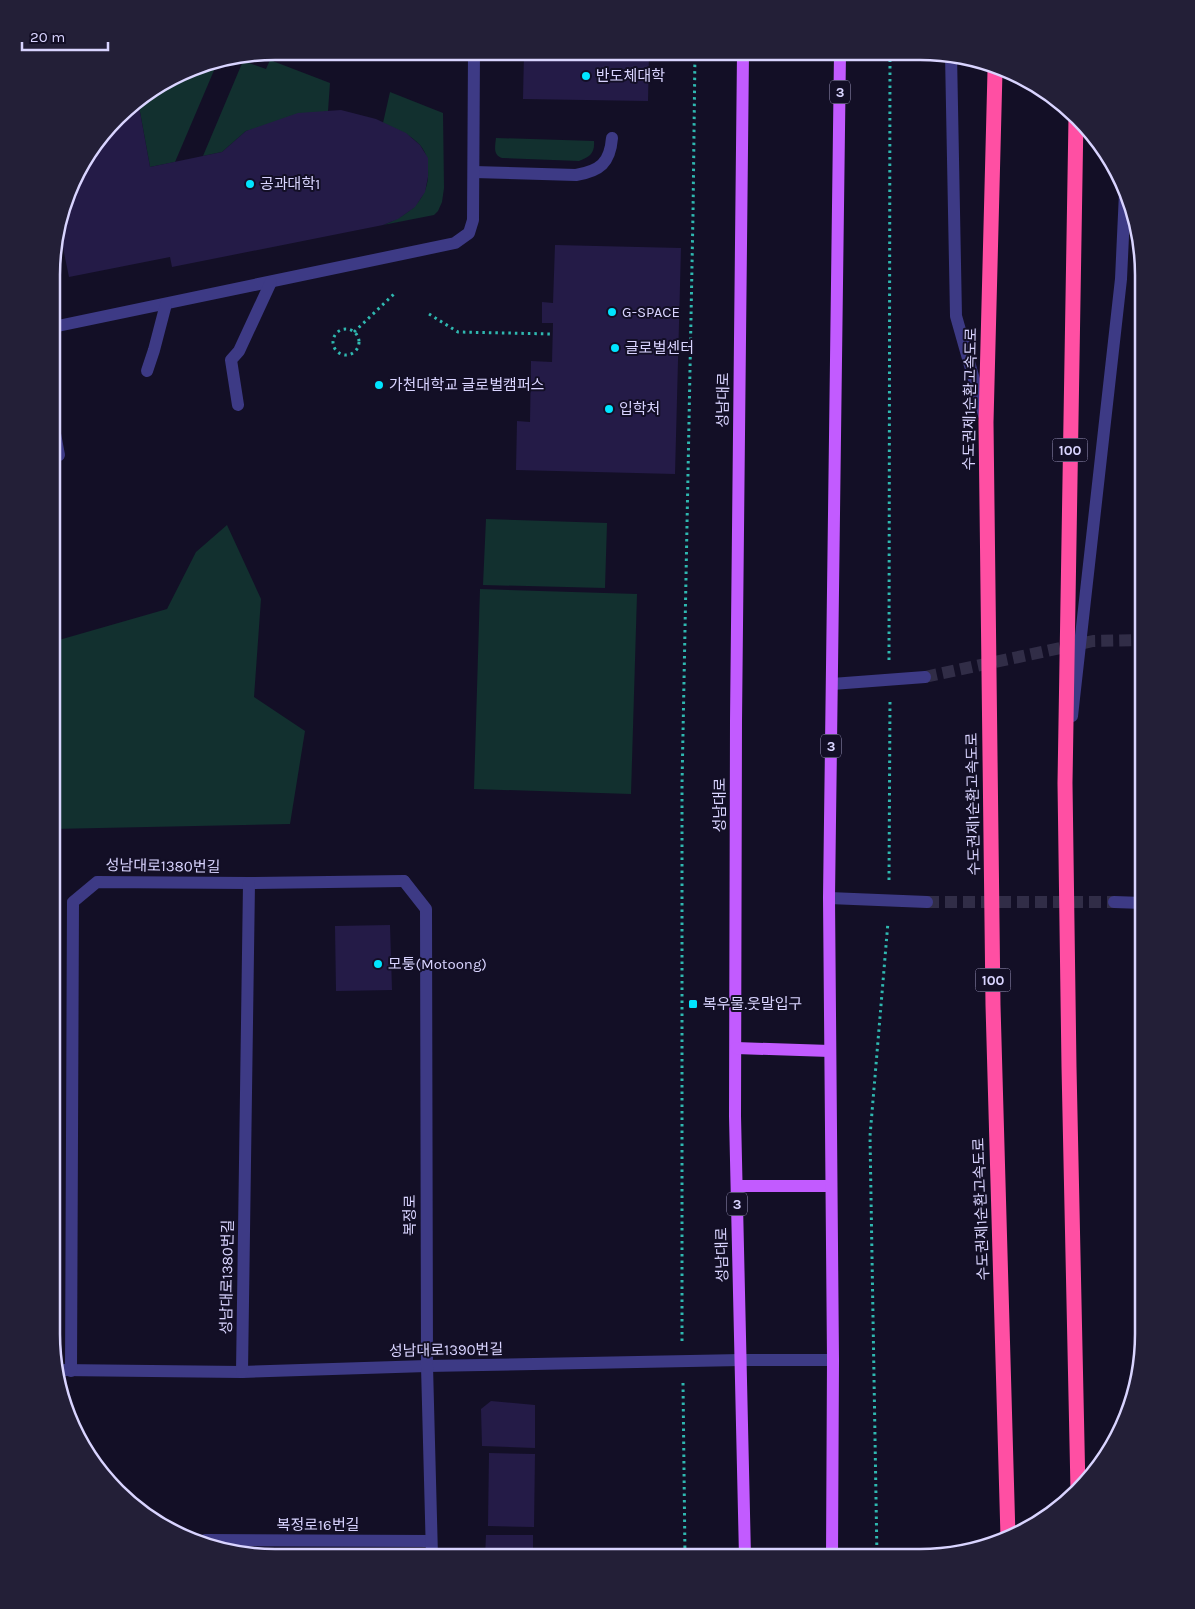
<svg xmlns="http://www.w3.org/2000/svg" width="1195" height="1609" viewBox="0 0 1195 1609" font-family="Karla,'Noto Sans KR',sans-serif">
  <style>
    .green { fill: #12302f }
    .building { fill: #241b47 }
    .lines { fill: none; stroke-linecap: round; stroke-linejoin: round }
    .minor-tunnel { stroke: #312d47; stroke-width: 12; stroke-dasharray: 12 6; stroke-linecap: butt }
    .path { stroke: #2fb8b0; stroke-width: 3; stroke-dasharray: 2.5 4; stroke-linecap: butt }
    .service { stroke: #3d3a85; stroke-width: 12 }
    .minor { stroke: #3d3a85; stroke-width: 12 }
    .tertiary { stroke: #3d3a85; stroke-width: 12 }
    .primary { stroke: #c25bff; stroke-width: 12 }
    .motorway { stroke: #ff4fa3; stroke-width: 15 }
    .poi-dot { fill: #00e5ff; stroke: #130f26; stroke-width: 2 }
    .labels { text-anchor: middle; stroke-width: 4; stroke-linejoin: round; paint-order: stroke }
    .shield { fill: #130f26; stroke: #9e99be; stroke-width: 1 }
    .shield-label { font-size: 14px; font-weight: bold; fill: #d9d4ff }
    .poi-label { font-size: 15px; fill: #d9d4ff; stroke: #130f26; text-anchor: start }
    .street-label { font-size: 15px; fill: #d9d4ff; stroke: #130f26 }
    .rim { fill: none; stroke: #d9d4ff; stroke-width: 2.5 }
  </style>
  <rect width="100%" height="100%" fill="#130f26"/>
  <g class="green">
    <path d="M270 60 330 83 328 111 246 131 222 152 203 156 243 61 266 69Z"/>
    <path d="M218 61 175 162 150 167 138 101 203 63Z"/>
    <path d="M390 92 443 113 444 188 442 202 438 211 434 215 383 225C408 216 430 199 428 170 428 160 426 152 420 145 410 134 396 129 383 123Z"/>
    <path d="M496 138 594 141C595 153 590 157 579 161L502 158C493 155 495 147 496 138Z"/>
    <path d="M486 519 607 523 605 588 483 585Z"/>
    <path d="M227 525 261 599 254 697 305 731 290 824 52 829V642L167 609 196 552Z"/>
    <path d="M480 589 637 594 631 794 474 789Z"/>
  </g>
  <g class="building">
    <path d="M400 52H416V58Z"/>
    <path d="M524 52H649L648 101 523 99Z"/>
    <path d="M138 101 150 167 222 152 246 131 298 113 341 110 376 119 406 133 420 145 428 158V177L425 192 415 207 398 219 383 225 172 267 170 257 69 277 59 228 81 163 128 107Z"/>
    <path d="M555 245 681 248 675 474 516 470 517 421 530 422 531 361 552 362 553 323H542V302L553 303Z"/>
    <path d="M390 925 392 990 336 991 335 926Z"/>
    <path d="M491 1401 535 1405V1448L482 1446 481 1409Z"/>
    <path d="M489 1453 535 1454 534 1527 488 1526Z"/>
    <path d="M486 1535H533V1557H485Z"/>
  </g>
  <g class="lines">
    <g class="minor-tunnel">
      <path d="M925 677 1093 641 1144 640"/>
      <path d="M927 902H1114"/>
    </g>
    <g class="path">
      <path d="M429 314 458 332 553 334"/>
      <circle cx="346" cy="342" r="13"/>
      <path d="M354 332 394 294"/>
      <path d="M889 660 890 53"/>
      <path d="M889 880 890 699"/>
      <path d="M682 1341V785L693 214 695 52"/>
      <path d="M683 1383 685 1557"/>
      <path d="M877 1558 870 1136 888 922"/>
    </g>
    <g class="service">
      <path d="M951 54 956 316 984 415"/>
      <path d="M474 172 576 175C600 171 610 163 612 138"/>
      <path d="M53 327 455 243 469 233 473 220 474 52"/>
      <path d="M147 371 154 350 166 304"/>
      <path d="M238 405 231 360 239 351 271 282"/>
      <path d="M53 423 59 455"/>
      <path d="M1072 716 1121 279 1125 193"/>
    </g>
    <g class="minor">
      <path d="M832 684 925 677"/>
      <path d="M829 898 927 902"/>
      <path d="M1114 902 1143 903"/>
      <path d="M60 1370 242 1372 427 1366 741 1360H833"/>
      <path d="M71 1371 73 902 97 882 249 883 404 881"/>
      <path d="M242 1372 249 883"/>
      <path d="M205 1540 431 1541"/>
    </g>
    <path class="tertiary" d="M404 881 426 909 427 1366 432 1556"/>
    <g class="primary">
      <path d="M743 53 736 721 735 1116 745 1557"/>
      <path d="M736 1048 830 1051"/>
      <path d="M737 1186H831"/>
      <path d="M832 1557 833 1360 829 898 840 53"/>
    </g>
    <g class="motorway">
      <path d="M995 71 986 422 993 1005 1008 1537"/>
      <path d="M1076 117 1065 783 1069 1067 1078 1490"/>
    </g>
  </g>
  <g class="poi-dot">
    <circle cx="586" cy="76" r="5"/>
    <circle cx="250" cy="184" r="5"/>
    <circle cx="612" cy="312" r="5"/>
    <circle cx="615" cy="348" r="5"/>
    <circle cx="379" cy="385" r="5"/>
    <circle cx="609" cy="409" r="5"/>
    <circle cx="378" cy="964" r="5"/>
    <rect x="688" y="999" width="10" height="10" rx="2.5"/>
  </g>
  <g class="labels">
    <g class="shield">
      <rect x="830" y="80.5" width="20" height="23" rx="4"/>
      <rect x="1052.5" y="438.5" width="35" height="23" rx="4"/>
      <rect x="821" y="734.5" width="20" height="23" rx="4"/>
      <rect x="975.5" y="968.5" width="35" height="23" rx="4"/>
      <rect x="727" y="1192.5" width="20" height="23" rx="4"/>
    </g>
    <g class="shield-label">
      <text x="840" y="97">3</text>
      <text x="1070" y="455">100</text>
      <text x="831" y="751">3</text>
      <text x="993" y="985">100</text>
      <text x="737" y="1209">3</text>
    </g>
    <g class="poi-label">
      <text x="596" y="81">반도체대학</text>
      <text x="260" y="189">공과대학1</text>
      <text x="622" y="317">G-SPACE</text>
      <text x="625" y="353">글로벌센터</text>
      <text x="389" y="390">가천대학교 글로벌캠퍼스</text>
      <text x="619" y="414">입학처</text>
      <text x="388" y="969">모퉁(Motoong)</text>
      <text x="703" y="1009">복우물.웃말입구</text>
    </g>
    <g class="street-label">
      <text transform="translate(970 399) rotate(-89)" y="5">수도권제1순환고속도로</text>
      <text transform="translate(723 400) rotate(-89)" y="5">성남대로</text>
      <text transform="translate(973 804) rotate(-91)" y="5">수도권제1순환고속도로</text>
      <text transform="translate(720 805) rotate(-90)" y="5">성남대로</text>
      <text transform="translate(163 866) rotate(1)" y="5">성남대로1380번길</text>
      <text transform="translate(981 1209) rotate(-92)" y="5">수도권제1순환고속도로</text>
      <text transform="translate(410 1215) rotate(-90)" y="5">복정로</text>
      <text transform="translate(722 1255) rotate(-91)" y="5">성남대로</text>
      <text transform="translate(227 1277) rotate(-89)" y="5">성남대로1380번길</text>
      <text transform="translate(446 1350) rotate(-1)" y="5">성남대로1390번길</text>
      <text x="318" y="1530">복정로16번길</text>
    </g>
  </g>
  <path d="M0 0H1195V1609H0ZM275 60H920A215 215 0 0 1 1135 275V1334A215 215 0 0 1 920 1549H275A215 215 0 0 1 60 1334V275A215 215 0 0 1 275 60Z" fill="#231f37" fill-rule="evenodd"/>
  <path class="rim" d="M275 60H920A215 215 0 0 1 1135 275V1334A215 215 0 0 1 920 1549H275A215 215 0 0 1 60 1334V275A215 215 0 0 1 275 60Z"/>
  <path d="M22 42v8h86v-8" fill="none" stroke="#d9d4ff" stroke-width="2.5"/>
  <text x="30" y="42" font-size="15" fill="#d9d4ff" stroke="#130f26" stroke-width="4" paint-order="stroke">20 m</text>
</svg>
